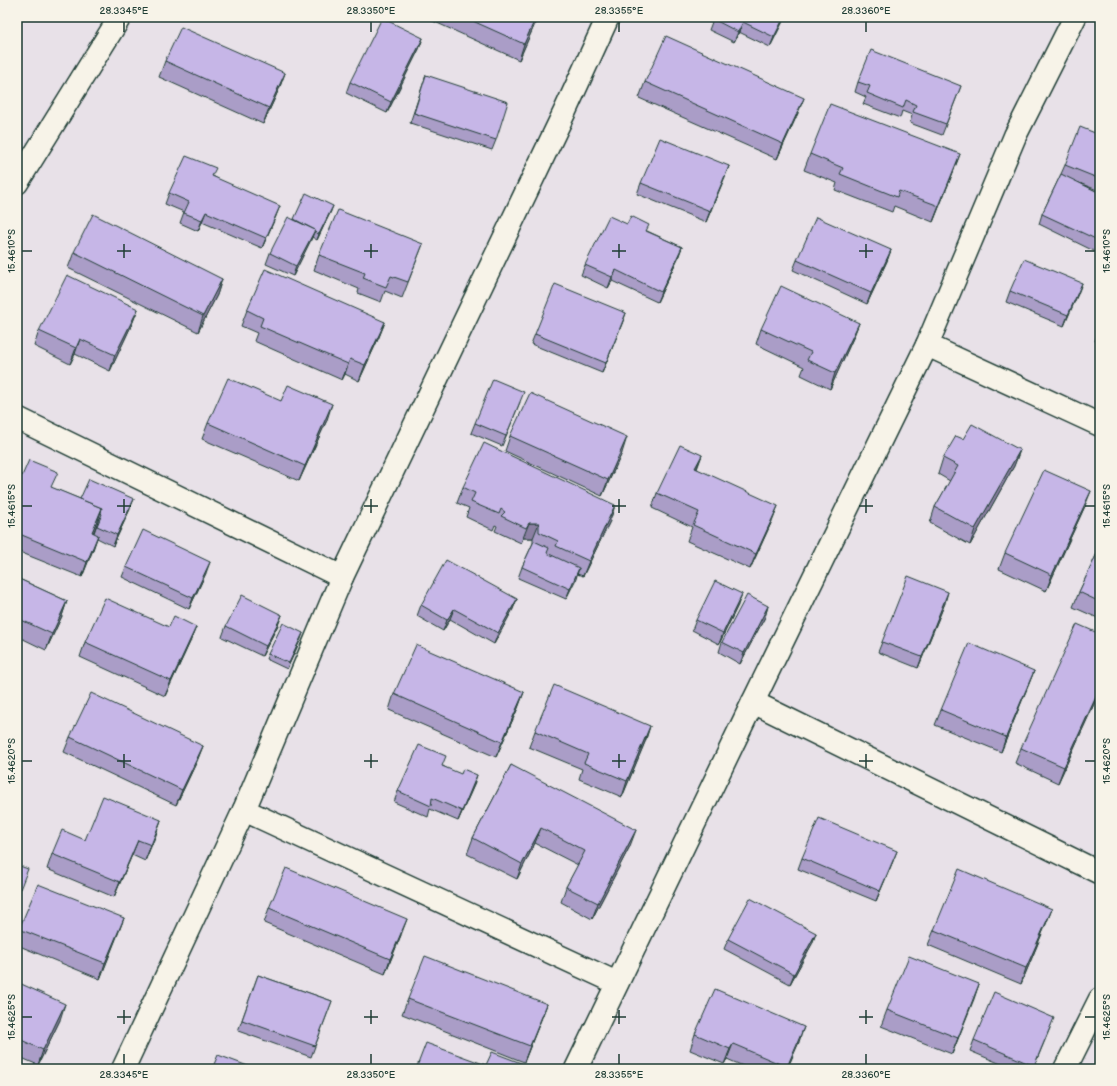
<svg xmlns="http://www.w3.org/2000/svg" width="1117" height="1086" viewBox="0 0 1117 1086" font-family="'Balsamiq Sans',sans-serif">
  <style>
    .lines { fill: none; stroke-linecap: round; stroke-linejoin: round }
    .minor-casing { stroke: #1f3d34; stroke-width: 25 }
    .minor { stroke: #f7f3e8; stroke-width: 22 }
    .wall { fill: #aa9dc7; stroke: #1f3d34; fill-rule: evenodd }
    .shaded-wall { fill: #8b7fa2; stroke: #1f3d34 }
    .building { fill: #c6b6e7; stroke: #1f3d34 }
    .ticks { fill: none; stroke: #1f3d34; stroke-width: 1.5 }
    .neatline { fill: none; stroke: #1f3d34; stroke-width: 1.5 }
    .ticks-label { font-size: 10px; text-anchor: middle; fill: #1f3d34 }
  </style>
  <rect width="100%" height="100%" fill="#e8e1e8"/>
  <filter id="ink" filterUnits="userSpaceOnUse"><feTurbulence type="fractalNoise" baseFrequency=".025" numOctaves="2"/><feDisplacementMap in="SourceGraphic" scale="8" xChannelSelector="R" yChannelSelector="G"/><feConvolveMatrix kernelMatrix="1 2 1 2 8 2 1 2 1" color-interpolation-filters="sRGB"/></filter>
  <g filter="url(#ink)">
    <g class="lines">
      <g class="minor-casing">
        <g id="minor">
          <path d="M17 183 120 17"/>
          <path d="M927 345 1100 425"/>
          <path d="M17 418 342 577"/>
          <path d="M753 702 1100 873"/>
          <path d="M244 810 617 983"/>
          <path d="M123 1069 244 810 342 577 565 111 608 17"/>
          <path d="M576 1069 753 702 927 345 1015 136 1075 17"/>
          <path d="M1065 1069 1100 999"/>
        </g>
      </g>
      <use href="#minor" class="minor"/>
    </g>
    <g class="wall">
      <path d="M424 17H538L519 60Z"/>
      <path d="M700 17H785L770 47 739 32 734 42 709 30 712 22Z"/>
      <path d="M423 38 419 49 387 113 346 93 350 82Z"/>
      <path d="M165 61 285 73 279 89 263 124 159 77Z"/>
      <path d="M426 75 496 140 492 150 410 123Z"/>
      <path d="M645 82 798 113 777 159 639 98Z"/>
      <path d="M858 82 961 86 942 135 910 123 912 115 902 111 900 118 863 104 866 97 855 92Z"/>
      <path d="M1100 135V191L1079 183 1100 193V254L1039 224 1042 214 1061 174 1065 165Z"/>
      <path d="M810 154 954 170 933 222 894 206 892 212 835 190 837 183 804 170Z"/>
      <path d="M729 166 706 222 637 194 641 183Z"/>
      <path d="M213 176 276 216 262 248 202 222 198 231 180 223 184 212 165 204 169 193Z"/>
      <path d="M331 211 317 240 312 237 293 276 266 264 270 253 294 219Z"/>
      <path d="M627 224 647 231 682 247 678 258 657 302 612 281 608 288 581 275 585 265Z"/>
      <path d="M423 244 402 298 385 291 381 302 358 293 359 289 314 270 319 255Z"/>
      <path d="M891 250 887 261 867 304 793 270 797 260Z"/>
      <path d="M74 252 222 279 217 295 198 332 68 268Z"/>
      <path d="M1082 283 1064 326 1006 302 1010 291Z"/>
      <path d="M138 309 132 324 110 371 75 354 70 364 34 346 39 331Z"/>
      <path d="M247 310 385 322 379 337 359 381 345 374 342 380 254 341 257 333 241 326Z"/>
      <path d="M626 313 602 373 531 344 535 334Z"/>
      <path d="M859 323 853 338 830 389 801 375 804 367 756 344 761 329Z"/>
      <path d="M1100 327V343L1095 341Z"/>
      <path d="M281 401 327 420 299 481 202 439 208 423Z"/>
      <path d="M520 402 502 446 471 433 475 423Z"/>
      <path d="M510 436 622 453 602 496 505 451Z"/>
      <path d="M963 439 1020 450 1014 466 970 545 930 523 935 507 950 481 938 474 943 458Z"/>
      <path d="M702 455 697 469 772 521 750 569 687 541 692 527 652 508 657 493Z"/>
      <path d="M17 474 80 499 130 509 113 546 97 538 82 577 17 551ZM97 524 94 533H93Z"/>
      <path d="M463 487 615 505 610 521 583 576 577 574 566 599 518 578 522 567 533 543V538H523L521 543 495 531 497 526 495 525 493 530 466 517 469 508 457 503Z"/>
      <path d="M1085 506 1046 591 999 569 1005 553Z"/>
      <path d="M1100 547V619L1073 607 1079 592Z"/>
      <path d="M126 567 206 573 189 609 122 577Z"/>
      <path d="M17 578 67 601 62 616 46 650 17 636Z"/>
      <path d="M517 599 513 609 494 644 450 619 443 631 417 616 421 605Z"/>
      <path d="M945 603 918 668 878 652 882 642Z"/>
      <path d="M738 605 719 644 692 630 696 620Z"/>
      <path d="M768 606 765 617 740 664 719 652 722 642Z"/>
      <path d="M282 615 278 625 262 656 222 637 226 626Z"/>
      <path d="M169 627H196L190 642 165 696 80 657 85 642Z"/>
      <path d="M303 633 287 669 266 659 268 654Z"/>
      <path d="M1100 634V691L1058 783 1015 763 1021 748Z"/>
      <path d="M1034 671 1028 686 1001 752 935 725 941 710Z"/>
      <path d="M524 692 518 708 496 757 389 710 394 694Z"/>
      <path d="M650 726 645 742 622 797 579 779 582 769 529 747 535 731Z"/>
      <path d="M70 737 203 746 197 761 176 805 64 752Z"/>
      <path d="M511 765 630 846 592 919 561 902 566 887 578 865 535 843 517 879 467 854 473 838Z"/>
      <path d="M443 766 474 785 458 821 430 809 428 817 394 802 398 791Z"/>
      <path d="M161 820 145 861 132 855 114 897 47 869 52 854 85 840Z"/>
      <path d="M802 858 893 861 876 901 798 869Z"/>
      <path d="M269 908 401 935 385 974 264 923Z"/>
      <path d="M1052 909 1046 924 1021 984 928 945 934 930Z"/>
      <path d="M124 918 100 979 17 945V935L19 929Z"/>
      <path d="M816 933 812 944 790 984 724 949 728 939Z"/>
      <path d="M258 975 332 1001 311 1057 238 1031Z"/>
      <path d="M17 982 60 1020 38 1065 17 1056Z"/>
      <path d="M979 984 952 1054 881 1026 887 1010Z"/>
      <path d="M408 999 547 1004 524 1062 402 1014Z"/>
      <path d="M1050 1028 1033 1069H1013L970 1051 974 1040Z"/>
      <path d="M695 1034 799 1042 787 1069H750L727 1059 724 1064 690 1050Z"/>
    </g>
    <g class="shaded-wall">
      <path d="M536 17H538L519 60 524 44Z"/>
      <path d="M784 17H785L770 47 774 37Z"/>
      <path d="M743 22 739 32 734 42 738 32Z"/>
      <path d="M423 38 419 49 387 113 391 102Z"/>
      <path d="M285 73 279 89 263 124 269 108Z"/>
      <path d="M804 98 798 113 777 159 783 144Z"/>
      <path d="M960 154 954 170 933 222 939 206Z"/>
      <path d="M729 166 725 177 706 222 710 211Z"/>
      <path d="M280 206 276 216 262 248 266 238Z"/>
      <path d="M333 206 331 211 317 240 319 234Z"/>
      <path d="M206 212 202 222 198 231 202 220Z"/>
      <path d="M315 230 311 240 293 276 296 266Z"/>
      <path d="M682 247 678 258 657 302 661 292Z"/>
      <path d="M891 250 887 261 867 304 871 293Z"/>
      <path d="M616 270 612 281 608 288 612 277Z"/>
      <path d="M222 279 217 295 198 332 203 316Z"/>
      <path d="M1082 283 1078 294 1064 326 1068 315Z"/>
      <path d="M138 309 132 324 110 371 115 355Z"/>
      <path d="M626 313 622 324 602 373Z"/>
      <path d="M385 322 379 337 359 381 365 365Z"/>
      <path d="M859 323 853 338 830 389 835 373Z"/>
      <path d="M80 339 75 354 70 364 76 348Z"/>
      <path d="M350 359 345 374 342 380 348 364Z"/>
      <path d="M332 404 327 420 299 481 305 466Z"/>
      <path d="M627 437 622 453 602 496 608 480Z"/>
      <path d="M1020 450 1014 466 970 545 975 529Z"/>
      <path d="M702 455 696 470 695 468Z"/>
      <path d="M1091 491 1085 506 1046 591 1052 575Z"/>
      <path d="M134 499 130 509 113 546 117 535Z"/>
      <path d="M615 505 610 521 583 576 589 561Z"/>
      <path d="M778 506 772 521 750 569 756 554Z"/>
      <path d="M102 508 97 524 87 548 92 532Z"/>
      <path d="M529 523H539L533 538H523L521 543Z"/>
      <path d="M98 535 93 550 82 577 87 562Z"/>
      <path d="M210 562 206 573 189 609 193 598Z"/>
      <path d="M579 568 576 579 566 599 570 589Z"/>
      <path d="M948 592 945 603 918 668 922 657Z"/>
      <path d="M742 594 738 605 719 644 723 633Z"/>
      <path d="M517 599 513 609 494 644 498 633Z"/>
      <path d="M67 601 62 616 46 650 52 634Z"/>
      <path d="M768 606 765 617 740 664 744 653Z"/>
      <path d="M454 609 450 619 443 631 447 620Z"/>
      <path d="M282 615 278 625 262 656 266 646Z"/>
      <path d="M196 627 190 642 165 696 171 681Z"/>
      <path d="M303 633 301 639 287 669 289 663Z"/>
      <path d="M1034 671 1028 686 1001 752 1006 737Z"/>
      <path d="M1100 688V691L1058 783 1064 767Z"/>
      <path d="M524 692 518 708 496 757 502 742Z"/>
      <path d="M650 726 645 742 622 797 627 781Z"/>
      <path d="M203 746 197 761 176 805 182 790Z"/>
      <path d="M477 775 474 785 458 821 462 811Z"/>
      <path d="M161 820 156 835 145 861 151 845Z"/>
      <path d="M541 828 535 843 517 879 522 864Z"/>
      <path d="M636 830 630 846 592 919 598 903Z"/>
      <path d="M138 840 132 855 114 897 120 882Z"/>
      <path d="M897 851 893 861 876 901 880 891Z"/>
      <path d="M1052 909 1046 924 1021 984 1026 968Z"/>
      <path d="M124 918 118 934 100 979 105 963Z"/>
      <path d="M407 919 401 935 385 974 390 959Z"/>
      <path d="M816 933 812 944 790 984 794 974Z"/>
      <path d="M979 984 974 999 952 1054 958 1038Z"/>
      <path d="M65 1004 60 1020 38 1065 43 1050Z"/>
      <path d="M547 1004 541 1020 524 1062 530 1046Z"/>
      <path d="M804 1027 799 1042 787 1069H786Z"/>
      <path d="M733 1044 727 1059 724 1064 730 1049Z"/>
    </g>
    <g class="building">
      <path d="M464 17H536L524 44Z"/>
      <path d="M714 17H784L774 37 743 22 738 32 713 19Z"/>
      <path d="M382 18 423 38 391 102 350 82Z"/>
      <path d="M181 27 285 73 269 108 165 61Z"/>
      <path d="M666 36 804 98 783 144 645 82Z"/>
      <path d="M871 50 961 86 946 124 913 112 916 105 906 100 903 108 867 93 870 86 858 82Z"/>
      <path d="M426 75 508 102 496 140 414 113Z"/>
      <path d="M830 104 960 154 939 206 899 191 897 197 840 174 843 168 810 154Z"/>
      <path d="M1080 127 1100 135V179L1065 165Z"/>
      <path d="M660 138 729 166 710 211 641 183Z"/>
      <path d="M186 156 216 168 212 176 280 206 266 238 206 212 202 220 184 213 189 202 169 193Z"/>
      <path d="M1061 174 1100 193V241L1042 214Z"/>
      <path d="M306 193 333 206 319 234 314 232 315 230 294 219Z"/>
      <path d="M338 210 423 244 408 282 391 276 386 287 363 278 365 273 319 255Z"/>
      <path d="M93 214 222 279 203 316 74 252Z"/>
      <path d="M609 216 627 224 631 216 649 225 646 231 682 247 661 292 616 270 612 277 585 265Z"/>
      <path d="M288 217 315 230 296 266 270 253Z"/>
      <path d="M816 217 891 250 871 293 797 260Z"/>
      <path d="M1024 259 1082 283 1068 315 1010 291Z"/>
      <path d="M265 269 385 322 365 365 350 359 348 364 260 326 263 318 247 310Z"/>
      <path d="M67 275 138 309 115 355 80 339 76 348 39 331Z"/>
      <path d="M555 284 626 313 606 363 535 334Z"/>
      <path d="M781 286 859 323 835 373 807 360 811 352 761 329Z"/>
      <path d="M228 378 281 401 288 385 332 404 305 466 208 423Z"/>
      <path d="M493 379 524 392 506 436 475 423Z"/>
      <path d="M530 393 627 437 608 480 510 436Z"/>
      <path d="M972 424 1020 450 975 529 935 507 958 466 943 458 956 436 963 439Z"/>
      <path d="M484 443 615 505 589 561 556 546 558 541 539 532V523H529L526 528 501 516 505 512 501 509 499 514 471 502 475 493 463 487Z"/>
      <path d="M680 445 702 455 695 468 778 506 756 554 693 525 699 512 657 493Z"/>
      <path d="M29 460 58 472 51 487 102 508 92 532 98 535 87 562 17 533V474L22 476Z"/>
      <path d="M1044 470 1091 491 1052 575 1005 553Z"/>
      <path d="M89 479 134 499 117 535 97 526 102 514 101 513 102 508 80 499Z"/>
      <path d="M143 530 210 562 193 598 126 567Z"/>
      <path d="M534 541 549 548 547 553 579 568 570 589 522 567Z"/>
      <path d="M1100 547V602L1079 592Z"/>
      <path d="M446 560 517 599 498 633 454 609 447 620 421 605Z"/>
      <path d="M908 576 948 592 922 657 882 642Z"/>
      <path d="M17 578 67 601 52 634 17 618Z"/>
      <path d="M715 581 742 594 723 633 696 620Z"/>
      <path d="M242 595 282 615 266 646 226 626Z"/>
      <path d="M747 595 768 606 744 653 722 642Z"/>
      <path d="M105 598 169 627 174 616 196 627 171 681 85 642Z"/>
      <path d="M283 623 303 633 289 663 268 654Z"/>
      <path d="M1077 624 1100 634V688L1064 767 1021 748Z"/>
      <path d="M969 643 1034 671 1006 737 941 710Z"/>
      <path d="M416 645 524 692 502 742 394 694Z"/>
      <path d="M554 685 650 726 627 781 584 763 588 754 535 731Z"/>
      <path d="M91 693 203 746 182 790 70 737Z"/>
      <path d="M419 745 446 756 442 766 461 774 463 769 477 775 462 811 432 798 431 806 398 791Z"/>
      <path d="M17 757 20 758 17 764Z"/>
      <path d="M511 765 636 830 598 903 566 887 585 851 541 828 522 864 473 838Z"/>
      <path d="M103 796 161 820 151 845 138 840 120 882 52 854 62 830 85 840Z"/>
      <path d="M819 818 897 851 880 891 802 858Z"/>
      <path d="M17 865 28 869 17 897Z"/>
      <path d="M286 868 407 919 390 959 269 908Z"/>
      <path d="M959 869 1052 909 1026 968 934 930Z"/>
      <path d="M38 884 124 918 105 963 19 929Z"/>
      <path d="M750 898 816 933 794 974 728 939Z"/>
      <path d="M425 956 547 1004 530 1046 408 999Z"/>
      <path d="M909 956 979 984 958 1038 887 1010Z"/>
      <path d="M258 975 332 1001 315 1046 242 1020Z"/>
      <path d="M17 982 65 1004 43 1050 17 1038Z"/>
      <path d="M715 989 804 1027 787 1067 733 1044 730 1049 695 1034Z"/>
      <path d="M994 992 1054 1018 1034 1066 974 1040Z"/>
      <path d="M426 1043 486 1065 492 1052 526 1065 524 1069H416Z"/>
      <path d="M218 1055 256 1069H212Z"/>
      <path d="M674 1066 680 1069H673Z"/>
    </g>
  </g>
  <path class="ticks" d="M124 22V32M371 22V32M619 22V32M866 22V32M124 244V258M371 244V258M619 244V258M866 244V258M22 251H32M117 251H131M364 251H378M612 251H626M859 251H873M1085 251H1095M124 499V513M371 499V513M619 499V513M866 499V513M22 506H32M117 506H131M364 506H378M612 506H626M859 506H873M1085 506H1095M124 754V768M371 754V768M619 754V768M866 754V768M22 761H32M117 761H131M364 761H378M612 761H626M859 761H873M1085 761H1095M124 1010V1024M371 1010V1024M619 1010V1024M866 1010V1024M22 1017H32M117 1017H131M364 1017H378M612 1017H626M859 1017H873M1085 1017H1095M124 1054V1064M371 1054V1064M619 1054V1064M866 1054V1064"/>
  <rect width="1117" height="1086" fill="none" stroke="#f7f3e8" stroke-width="44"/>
  <rect x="22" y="22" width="1073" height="1042" class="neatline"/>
  <g class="ticks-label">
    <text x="124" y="14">28.3345°E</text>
    <text x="371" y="14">28.3350°E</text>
    <text x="619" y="14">28.3355°E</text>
    <text x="866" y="14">28.3360°E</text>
    <text transform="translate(11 251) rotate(-90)" y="4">15.4610°S</text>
    <text transform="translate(1106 251) rotate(-90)" y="4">15.4610°S</text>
    <text transform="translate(11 506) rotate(-90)" y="4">15.4615°S</text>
    <text transform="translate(1106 506) rotate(-90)" y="4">15.4615°S</text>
    <text transform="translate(11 761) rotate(-90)" y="4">15.4620°S</text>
    <text transform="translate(1106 761) rotate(-90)" y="4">15.4620°S</text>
    <text transform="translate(11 1017) rotate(-90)" y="4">15.4625°S</text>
    <text transform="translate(1106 1017) rotate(-90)" y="4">15.4625°S</text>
    <text x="124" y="1078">28.3345°E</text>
    <text x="371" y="1078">28.3350°E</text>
    <text x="619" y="1078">28.3355°E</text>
    <text x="866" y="1078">28.3360°E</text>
  </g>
</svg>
